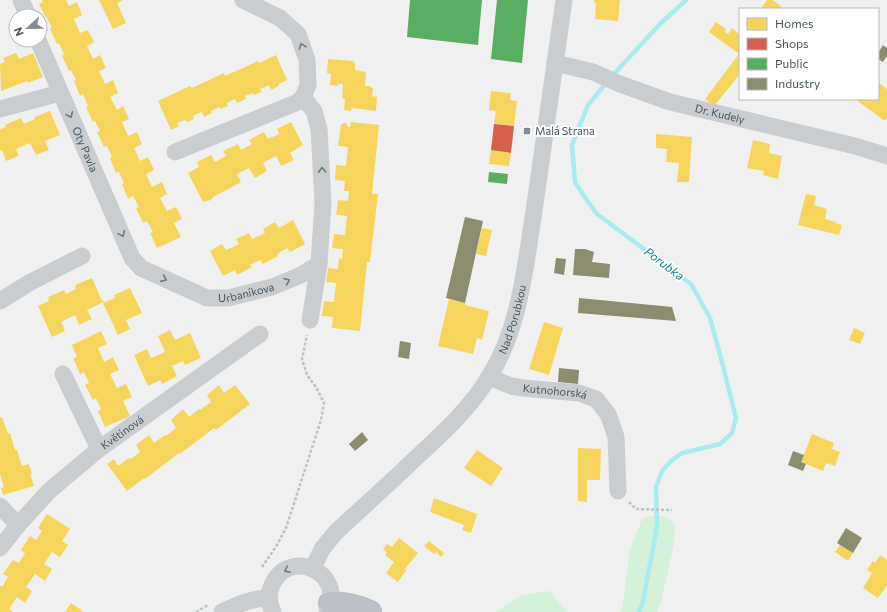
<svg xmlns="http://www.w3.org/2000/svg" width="887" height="612" viewBox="0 0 887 612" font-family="Commissioner,sans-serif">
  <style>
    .green { fill: #d4f1da }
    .homes { fill: #f6d55c }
    .shops { fill: #d6604d }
    .public { fill: #5aae61 }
    .industry { fill: #8c8c6e }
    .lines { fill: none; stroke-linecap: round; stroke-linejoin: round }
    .stream { stroke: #a8ecef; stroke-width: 4.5 }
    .highway-casing { stroke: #b5bcc0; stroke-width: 24 }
    .path { stroke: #b8c5bf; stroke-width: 2.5; stroke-dasharray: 3 2; stroke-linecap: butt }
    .street { stroke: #c9cdcf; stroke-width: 17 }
    .highway { stroke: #bbc1c6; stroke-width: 22 }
    .oneway { stroke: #6d7a7f }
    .poi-dot { fill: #828c90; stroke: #fff; stroke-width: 1.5 }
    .labels { text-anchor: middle; stroke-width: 4; stroke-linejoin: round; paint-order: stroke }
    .street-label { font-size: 11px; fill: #46565d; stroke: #fff }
    .poi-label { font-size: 11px; fill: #46565d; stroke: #fff; text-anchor: start }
    .water-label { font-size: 12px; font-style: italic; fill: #0a8288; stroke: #fff }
  </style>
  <rect width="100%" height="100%" fill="#f1f0f0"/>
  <g class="green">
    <path d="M651 516H664L675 524 674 544 660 606 657 612H620L622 609 630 550 642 519Z"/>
    <path d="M549 591 567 612H495L522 595Z"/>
  </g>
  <g class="homes">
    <path d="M42 0H66L69 6 77 2 82 15 74 19 80 33 88 30 94 42 87 46 93 59 100 55 106 68 99 71 105 84 113 80 118 93 110 97 117 110 123 106 129 119 122 122 128 136 137 132 142 144 134 148 140 161 148 157 154 170 146 174 152 187 162 182 167 194 160 198 167 211 176 207 182 219 174 223 181 237 157 248 150 233 153 232 147 221 143 223 136 208 139 207 133 196 128 199 122 184 124 183 119 172 116 173 110 158 112 157 107 146 104 147 97 132 100 131 95 121 93 122 86 107 88 106 83 94 80 96 74 81 76 80 71 70 69 71 62 56 64 54 59 43 57 44 50 29 52 28 47 18H46L39 4 43 2Z"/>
    <path d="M99 0H123L117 3 126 23 113 29Z"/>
    <path d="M594 0H620L618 21 595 19 596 3H594Z"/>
    <path d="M767 0H773L784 9H765L762 7Z"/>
    <path d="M716 22 726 29 725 32 728 34 732 28 740 35V74L714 106 705 99 739 54 709 32Z"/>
    <path d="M16 53 19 59 33 53 43 77 28 83 27 81 1 91 0 64 5 62 3 58Z"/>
    <path d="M276 55 287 80 279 84V86L271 90 269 85 260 89 262 92 254 95 253 93 245 96 246 99 237 103 235 99 227 103 228 106 220 109 219 107 211 111 212 113 204 117 202 112 193 116 194 119 187 122 185 120 177 123 179 126 171 130 158 101 190 86 192 88 224 73 225 76 258 61 259 63Z"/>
    <path d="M328 59 353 61 355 64V70L366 72 365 86H370L373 89 372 96 377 97 376 111 352 108 351 111 344 110 345 99 342 98 343 84H338V86L330 85 331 74 327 73Z"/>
    <path d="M878 82 887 89V118L885 121 855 99H878Z"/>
    <path d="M491 91 511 93 510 100 517 101 514 126 494 124 496 111 489 110Z"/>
    <path d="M50 111 60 135 45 141 49 150 36 155 30 143 16 149 19 156 6 161 2 150 0 151V129L6 127 5 125 21 118 24 124 35 119 34 117Z"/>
    <path d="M291 122 303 145 290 153 294 160 281 166 276 156 263 163 267 171 255 178 249 168 237 174 241 182 213 197 211 200 203 202 188 173 199 167 197 162 211 155 215 162 226 156 223 151 238 144 241 150 252 144 249 140 264 132 268 139 279 134 277 129Z"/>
    <path d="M351 122 379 125 372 194H378L370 262H367L360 331 332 328 333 317 322 316 324 301 334 302 336 283 326 282 328 268 338 269 339 258 342 259 343 249 332 248 334 234 345 235 346 225 347 216 336 215 338 200 348 201 349 191H344L345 181 335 180 336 165 346 166 348 147 338 146 341 125 343 123H346L348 127H350Z"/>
    <path d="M656 134 692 137 689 182H677L678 173 683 174 678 173 679 163 666 162 667 149 656 148Z"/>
    <path d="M753 140 770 144 769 153 782 156 778 179 763 175 764 171 747 168Z"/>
    <path d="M491 150 511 153 509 166 489 164Z"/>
    <path d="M806 194 816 196 814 205 827 209 825 219 836 222 835 223 842 225 839 235 798 225Z"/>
    <path d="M293 220 305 244 290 252 287 248 277 254 278 256 263 264 260 260 250 265 252 267 237 275 235 270 223 276 210 251 222 244 226 250 239 244 236 239 249 233 252 239 265 233 263 229 275 222 279 228Z"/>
    <path d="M482 228 492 230 486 256 476 254Z"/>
    <path d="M92 278 102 301 103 300 104 302 87 310 92 319 79 325 75 315 61 322 65 331 52 337 38 306 49 301 48 297 64 290 66 294 76 289 75 285Z"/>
    <path d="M130 288 142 313 126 320 130 329 118 335 103 303 115 298 114 295Z"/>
    <path d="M449 299 465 303V305L489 311 482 340 477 338 473 354 438 346Z"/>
    <path d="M544 322 563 328 549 375 529 369Z"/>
    <path d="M854 328 865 333 860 344 849 340Z"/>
    <path d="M170 330 175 340 190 333 201 358 185 365 183 361 172 366 177 376 162 384 160 380 148 386 134 355 147 349 151 358 165 352 158 336Z"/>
    <path d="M101 331 107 344 98 348 104 362 113 357 119 370 110 374 117 388 126 384 132 397 123 401 130 416 105 427 98 411 101 409 96 398 93 400 85 385 89 383 84 372 80 374 73 358 77 357 72 345Z"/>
    <path d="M219 385 224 393 235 385 250 404 216 430 214 428 180 454 179 453 145 479 144 478 127 491 107 464 114 459 118 466 129 458 131 459 140 452 136 445 149 435 154 443 165 435 166 436 176 428 171 420 183 409 189 417 199 409 200 410 211 402 207 395Z"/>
    <path d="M2 417 8 434 10 433 15 450H17L22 466 29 464 32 473 30 474 34 486 3 495 1 488 4 487 0 474V418Z"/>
    <path d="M812 434 834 443 832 449 840 452 835 466 826 463 823 471 801 462Z"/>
    <path d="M578 448 601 449 600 480H587V502L578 501Z"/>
    <path d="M477 450 503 468 491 486 464 468Z"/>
    <path d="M434 498 477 514 471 533 462 530 464 525 430 512Z"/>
    <path d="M47 514 70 529 62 541 68 545 60 557 52 552 44 564 52 569 45 581 35 574 26 587 32 591 25 603 17 597 9 609 13 612H0V585L2 587 8 577 3 574 13 560 19 563 25 553 21 550 30 536 36 540 42 531 38 528Z"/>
    <path d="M399 538 418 553 404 570 407 569 398 582 386 573 394 562 385 555 387 553 383 549 387 544 392 547Z"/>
    <path d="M429 541 444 553 441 557 436 552 434 554 424 546Z"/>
    <path d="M840 545 853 553 848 561 835 552Z"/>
    <path d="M880 555 887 560V585L878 598 863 588 872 573 867 570 873 561 875 563Z"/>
    <path d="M71 603 84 612H65Z"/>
  </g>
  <path class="shops" d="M494 124 514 126 511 153 491 150Z"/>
  <g class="public">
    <path d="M410 0H482L478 45 407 37Z"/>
    <path d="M497 0H528L522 63 491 59Z"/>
    <path d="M489 172 508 174 507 184 488 182Z"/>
  </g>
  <g class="industry">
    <path d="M883 45 887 48V56L883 62 878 59V53Z"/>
    <path d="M465 217 483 221 465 303 446 298Z"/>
    <path d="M575 249H585L594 252 592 262 610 264 609 278 573 275Z"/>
    <path d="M556 258 566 259 564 275 554 273Z"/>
    <path d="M579 298 672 307 676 321 578 313Z"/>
    <path d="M400 341 411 343 409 359 398 357Z"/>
    <path d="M559 368 579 370 578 384 558 382Z"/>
    <path d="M362 432 368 440 355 451 349 444Z"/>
    <path d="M793 451 804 455 801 462 806 464 803 471 788 465Z"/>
    <path d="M846 528 862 538 853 553 837 543Z"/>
  </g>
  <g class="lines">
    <g class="stream">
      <path d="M612 76 660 24 686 0"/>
      <path d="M607 82 588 105 572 145 575 182 584 196 597 214 691 284 710 318 723 366 736 418 732 433 720 444 682 453 672 460 662 471 656 487 657 526 643 602 639 612"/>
    </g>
    <g class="highway-casing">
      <path id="highway" d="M330 603C344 603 357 606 370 612"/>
    </g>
    <g class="path">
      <path d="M629 502 636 509 672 510"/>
      <path d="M262 567 277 545 286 528 321 420 324 403 316 387 307 375 302 359 307 335"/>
      <path d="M196 612 208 605"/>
    </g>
    <g class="street">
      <path d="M21 0 28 16"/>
      <path id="s1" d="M38 40 132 258 141 268 207 298H228L272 287 299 276 319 264 323 203 319 129 314 111 303 97 308 85 307 60 298 34 280 18 243 0"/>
      <path id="s2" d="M555 63 593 72 620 84 670 102 855 146 887 156"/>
      <path d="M0 109 60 93"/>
      <path d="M175 152 298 102 303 97"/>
      <path d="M0 301 29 283 82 256"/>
      <path d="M310 320 319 264"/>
      <path d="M63 374 99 449"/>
      <path id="s3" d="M489 377 511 386 523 388 579 393 596 399 608 414 616 437 618 491"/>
      <path d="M0 506 18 525"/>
      <path id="s4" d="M0 548 18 525 49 491 99 449 260 334"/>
      <path id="s5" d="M313 568 322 549 336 532C363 507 391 482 418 456 444 432 471 407 489 377 520 328 525 267 534 211 544 141 554 70 564 0"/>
      <path d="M222 612C237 605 252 598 269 598"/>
      <path d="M273 612C269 604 268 594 272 585 289 546 347 573 327 612"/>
    </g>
    <use href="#highway" class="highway"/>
  </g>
  <defs><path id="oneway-chevron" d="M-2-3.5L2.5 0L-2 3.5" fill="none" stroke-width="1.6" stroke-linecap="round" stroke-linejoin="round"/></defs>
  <g class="oneway">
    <use href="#oneway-chevron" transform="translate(302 46) rotate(-108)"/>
    <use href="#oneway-chevron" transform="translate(70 115) rotate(66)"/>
    <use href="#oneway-chevron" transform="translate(322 170) rotate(-93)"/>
    <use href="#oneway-chevron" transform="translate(122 234) rotate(66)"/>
    <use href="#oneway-chevron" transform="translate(164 279) rotate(24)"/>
    <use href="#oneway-chevron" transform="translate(287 281) rotate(-22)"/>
    <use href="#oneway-chevron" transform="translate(287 570) rotate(154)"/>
  </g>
  <rect class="poi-dot" x="523" y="127" width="8" height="8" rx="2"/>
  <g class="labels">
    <g class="street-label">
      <text dy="4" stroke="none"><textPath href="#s2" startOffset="173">Dr. Kudely</textPath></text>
      <text dy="4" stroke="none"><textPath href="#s1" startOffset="119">Oty Pavla</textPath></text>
      <text dy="4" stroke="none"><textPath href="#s1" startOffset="363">Urbaníkova</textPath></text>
      <text dy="4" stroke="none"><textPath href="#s5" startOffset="324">Nad Porubkou</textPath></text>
      <text dy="4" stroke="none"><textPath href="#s3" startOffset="68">Kutnohorská</textPath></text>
      <text dy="4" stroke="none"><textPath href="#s4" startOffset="169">Květinová</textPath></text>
    </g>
    <g class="poi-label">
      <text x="535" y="135">Malá Strana</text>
    </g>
    <g class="water-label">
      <text transform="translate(664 264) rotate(37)" y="4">Porubka</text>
    </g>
  </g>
  <rect x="739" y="8" width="140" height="92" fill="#ffffff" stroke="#b5bbbe"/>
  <rect x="747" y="18" width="20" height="12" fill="#f6d55c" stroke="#b5bbbe"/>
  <text x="775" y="28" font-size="12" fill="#46565d">Homes</text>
  <rect x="747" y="38" width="20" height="12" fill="#d6604d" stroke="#b5bbbe"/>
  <text x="775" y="48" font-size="12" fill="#46565d">Shops</text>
  <rect x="747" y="58" width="20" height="12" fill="#5aae61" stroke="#b5bbbe"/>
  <text x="775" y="68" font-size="12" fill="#46565d">Public</text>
  <rect x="747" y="78" width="20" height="12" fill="#8c8c6e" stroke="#b5bbbe"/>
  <text x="775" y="88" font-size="12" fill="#46565d">Industry</text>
  <g transform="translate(28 28) rotate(248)"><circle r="19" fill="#ffffff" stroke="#b5bbbe"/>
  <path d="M0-3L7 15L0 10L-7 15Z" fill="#828c90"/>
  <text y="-6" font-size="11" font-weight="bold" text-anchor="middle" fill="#46565d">N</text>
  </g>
</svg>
